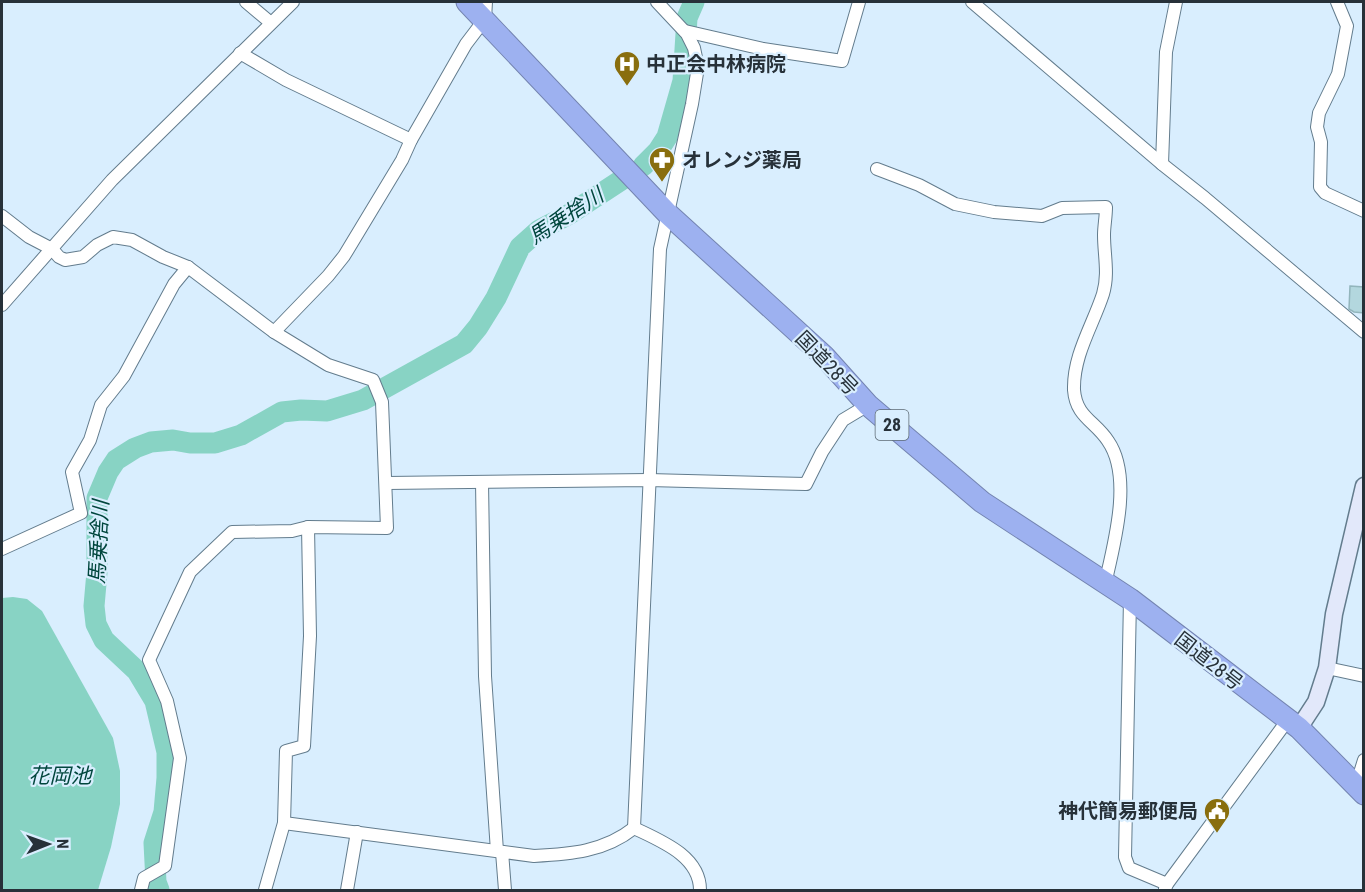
<svg xmlns="http://www.w3.org/2000/svg" width="1365" height="892" viewBox="0 0 1365 892" font-family="'Roboto Condensed','Noto Sans JP',sans-serif">
  <style>
    .water { fill: #88d3c4 }
    .lines { fill: none; stroke-linecap: round; stroke-linejoin: round }
    .river { stroke: #88d3c4; stroke-width: 21 }
    .building { fill: #b3d7de; stroke: #92b5bc; stroke-width: 1.5 }
    .street-casing { stroke: #637c8d; stroke-width: 14 }
    .secondary-casing { stroke: #637c8d; stroke-width: 19 }
    .highway-casing { stroke: #7484b0; stroke-width: 23 }
    .street { stroke: #fff; stroke-width: 12 }
    .secondary { stroke: #e2e8fa; stroke-width: 16 }
    .highway { stroke: #9db1f0; stroke-width: 21 }
    .labels { text-anchor: middle; stroke-width: 4.5; stroke-linejoin: round; paint-order: stroke }
    .shield { fill: #d9eefe; stroke: #5c6a74; stroke-width: 1.5 }
    .shield-label { font-size: 18px; font-weight: bold; fill: #273139 }
    .poi-label { font-size: 20px; font-weight: bold; fill: #273139; stroke: #d9eefe; text-anchor: start }
    .street-label { font-size: 20px; fill: #273139; stroke: #d9eefe }
    .water-label { font-size: 21px; font-style: italic; fill: #00463d; stroke: #d9eefe }
  </style>
  <rect width="100%" height="100%" fill="#d9eefe"/>
  <path class="water" d="M13 597 27 599 42 611 113 738 120 771V804L111 847 98 890H2V598Z"/>
  <g class="lines">
    <g class="river">
      <path d="M643 166 658 151 667 137 683 81 687 18 694 2"/>
      <path d="M159 890 156 882 154 843 164 812 167 778V752L155 701 137 671 104 640 96 624 94 606 97 572V498L108 472 116 460 135 448 151 442 173 440 190 443H215L241 435 282 412 301 410 327 411 363 400 464 344 478 327 496 298 520 247 539 230 568 215 623 179"/>
    </g>
  </g>
  <path class="building" d="M1350 286 1364 287V313L1354 312 1349 309Z"/>
  <g class="lines">
    <g class="street-casing">
      <g id="street">
        <path d="M246 2 271 23"/>
        <path d="M972 2 1162 164 1205 198 1364 332"/>
        <path d="M1337 2 1347 26 1338 74 1319 113 1317 127 1321 142 1320 187 1325 193 1364 211"/>
        <path d="M685 31 763 49 842 61 859 2"/>
        <path d="M240 53 286 80 411 140"/>
        <path d="M1162 164 1166 52 1176 2"/>
        <path d="M877 169 919 185 955 204 994 212 1042 216 1062 208 1106 207C1106 217 1104 226 1104 235 1104 255 1109 274 1103 294 1093 325 1073 355 1074 390 1076 417 1095 421 1108 441 1133 477 1114 544 1105 584"/>
        <path d="M2 216 29 237 52 249 59 257 65 260 83 257 97 245 113 237 132 240 163 257 188 267 274 332 328 365 373 380 382 402 387 528 308 527 292 531 232 532 190 572 149 660 167 701 180 758 165 866 144 878 141 890"/>
        <path d="M2 305 112 180 293 2"/>
        <path d="M274 332 328 276 344 256 402 160 411 140 466 44 485 19 486 2"/>
        <path d="M482 482 485 676 497 851"/>
        <path d="M387 483 649 480 806 484 822 452 843 420 868 405"/>
        <path d="M2 549 81 513 72 472 90 440 101 405 124 376 174 284 188 267"/>
        <path d="M1130 599 1125 857 1129 868 1167 884"/>
        <path d="M1327 668 1364 676"/>
        <path d="M1356 786 1364 760"/>
        <path d="M284 823 534 856C570 854 604 852 634 828"/>
        <path d="M634 828 660 249 692 104 698 67 694 48 687 34 657 2"/>
        <path d="M634 828C661 841 700 856 700 890"/>
        <path d="M502 852 505 890"/>
        <path d="M1165 889 1167 884 1287 721"/>
        <path d="M265 890 284 823 286 751 304 746 310 636 308 527"/>
        <path d="M347 890 357 832"/>
      </g>
    </g>
    <g class="secondary-casing">
      <path id="secondary" d="M1299 728 1316 702 1327 668 1334 614 1364 486"/>
    </g>
    <g class="highway-casing">
      <path id="highway" d="M467 2 667 213 824 356 868 405 982 502 1130 599 1299 728 1364 794"/>
    </g>
    <use href="#street" class="street"/>
    <use href="#secondary" class="secondary"/>
    <use href="#highway" class="highway"/>
  </g>
  <defs>
    <g id="hospital-pin" transform="scale(1.35)"><path d="M0 17L-7.5 6A9.5 9.5 0 1 1 7.5 6Z" fill="#896e0e" stroke="#d9eefe"/><path d="M-5-5h3v3.5h4V-5h3V5h-3V1.5h-4V5h-3Z" fill="#fff"/></g>
    <g id="pharmacy-pin" transform="scale(1.35)"><path d="M0 17L-7.5 6A9.5 9.5 0 1 1 7.5 6Z" fill="#896e0e" stroke="#d9eefe"/><path d="M-2-6h4v4h4v4h-4v4h-4v-4h-4v-4h4Z" fill="#fff"/></g>
    <g id="civic-pin" transform="scale(1.35)"><path d="M0 17L-7.5 6A9.5 9.5 0 1 1 7.5 6Z" fill="#896e0e" stroke="#d9eefe"/><path d="M-.6-6.5H3V-4.5H.6V-3L4-1V1h2V6H-6V1h2V-1L-.6-3ZM-1.2 2.5V6h2.4V2.5Z" fill="#fff"/></g>
  </defs>
  <g fill-rule="evenodd">
    <use href="#hospital-pin" x="627" y="64"/>
    <use href="#pharmacy-pin" x="662" y="160"/>
    <use href="#civic-pin" x="1217" y="811"/>
  </g>
  <g class="labels">
    <rect class="shield" x="875.5" y="410" width="33" height="30" rx="4.5"/>
    <g class="shield-label">
      <text x="892" y="431">28</text>
    </g>
    <g class="poi-label">
      <text x="646" y="71">中正会中林病院</text>
      <text x="682" y="167">オレンジ薬局</text>
      <text x="1198" y="818" text-anchor="end">神代簡易郵便局</text>
    </g>
    <g class="street-label">
      <text transform="translate(827 363) rotate(46)" y="7">国道28号</text>
      <text transform="translate(1209 661) rotate(38)" y="7">国道28号</text>
    </g>
    <g class="water-label">
      <text transform="translate(566 216) rotate(-33)" y="7">馬乗捨川</text>
      <text transform="translate(99 542) rotate(-87)" y="7">馬乗捨川</text>
      <text x="60" y="783">花岡池</text>
    </g>
  </g>
  <rect width="1365" height="892" fill="none" stroke="#273139" stroke-width="6"/>
  <g transform="translate(48 844) rotate(89)" stroke="#d9eefe" stroke-width="4.5" paint-order="stroke">
  <path d="M0-4.5L10 22L0 15L-10 22Z" fill="#273139"/>
  <text y="-9" font-size="16" font-weight="bold" text-anchor="middle" fill="#273139">N</text>
  </g>
</svg>
